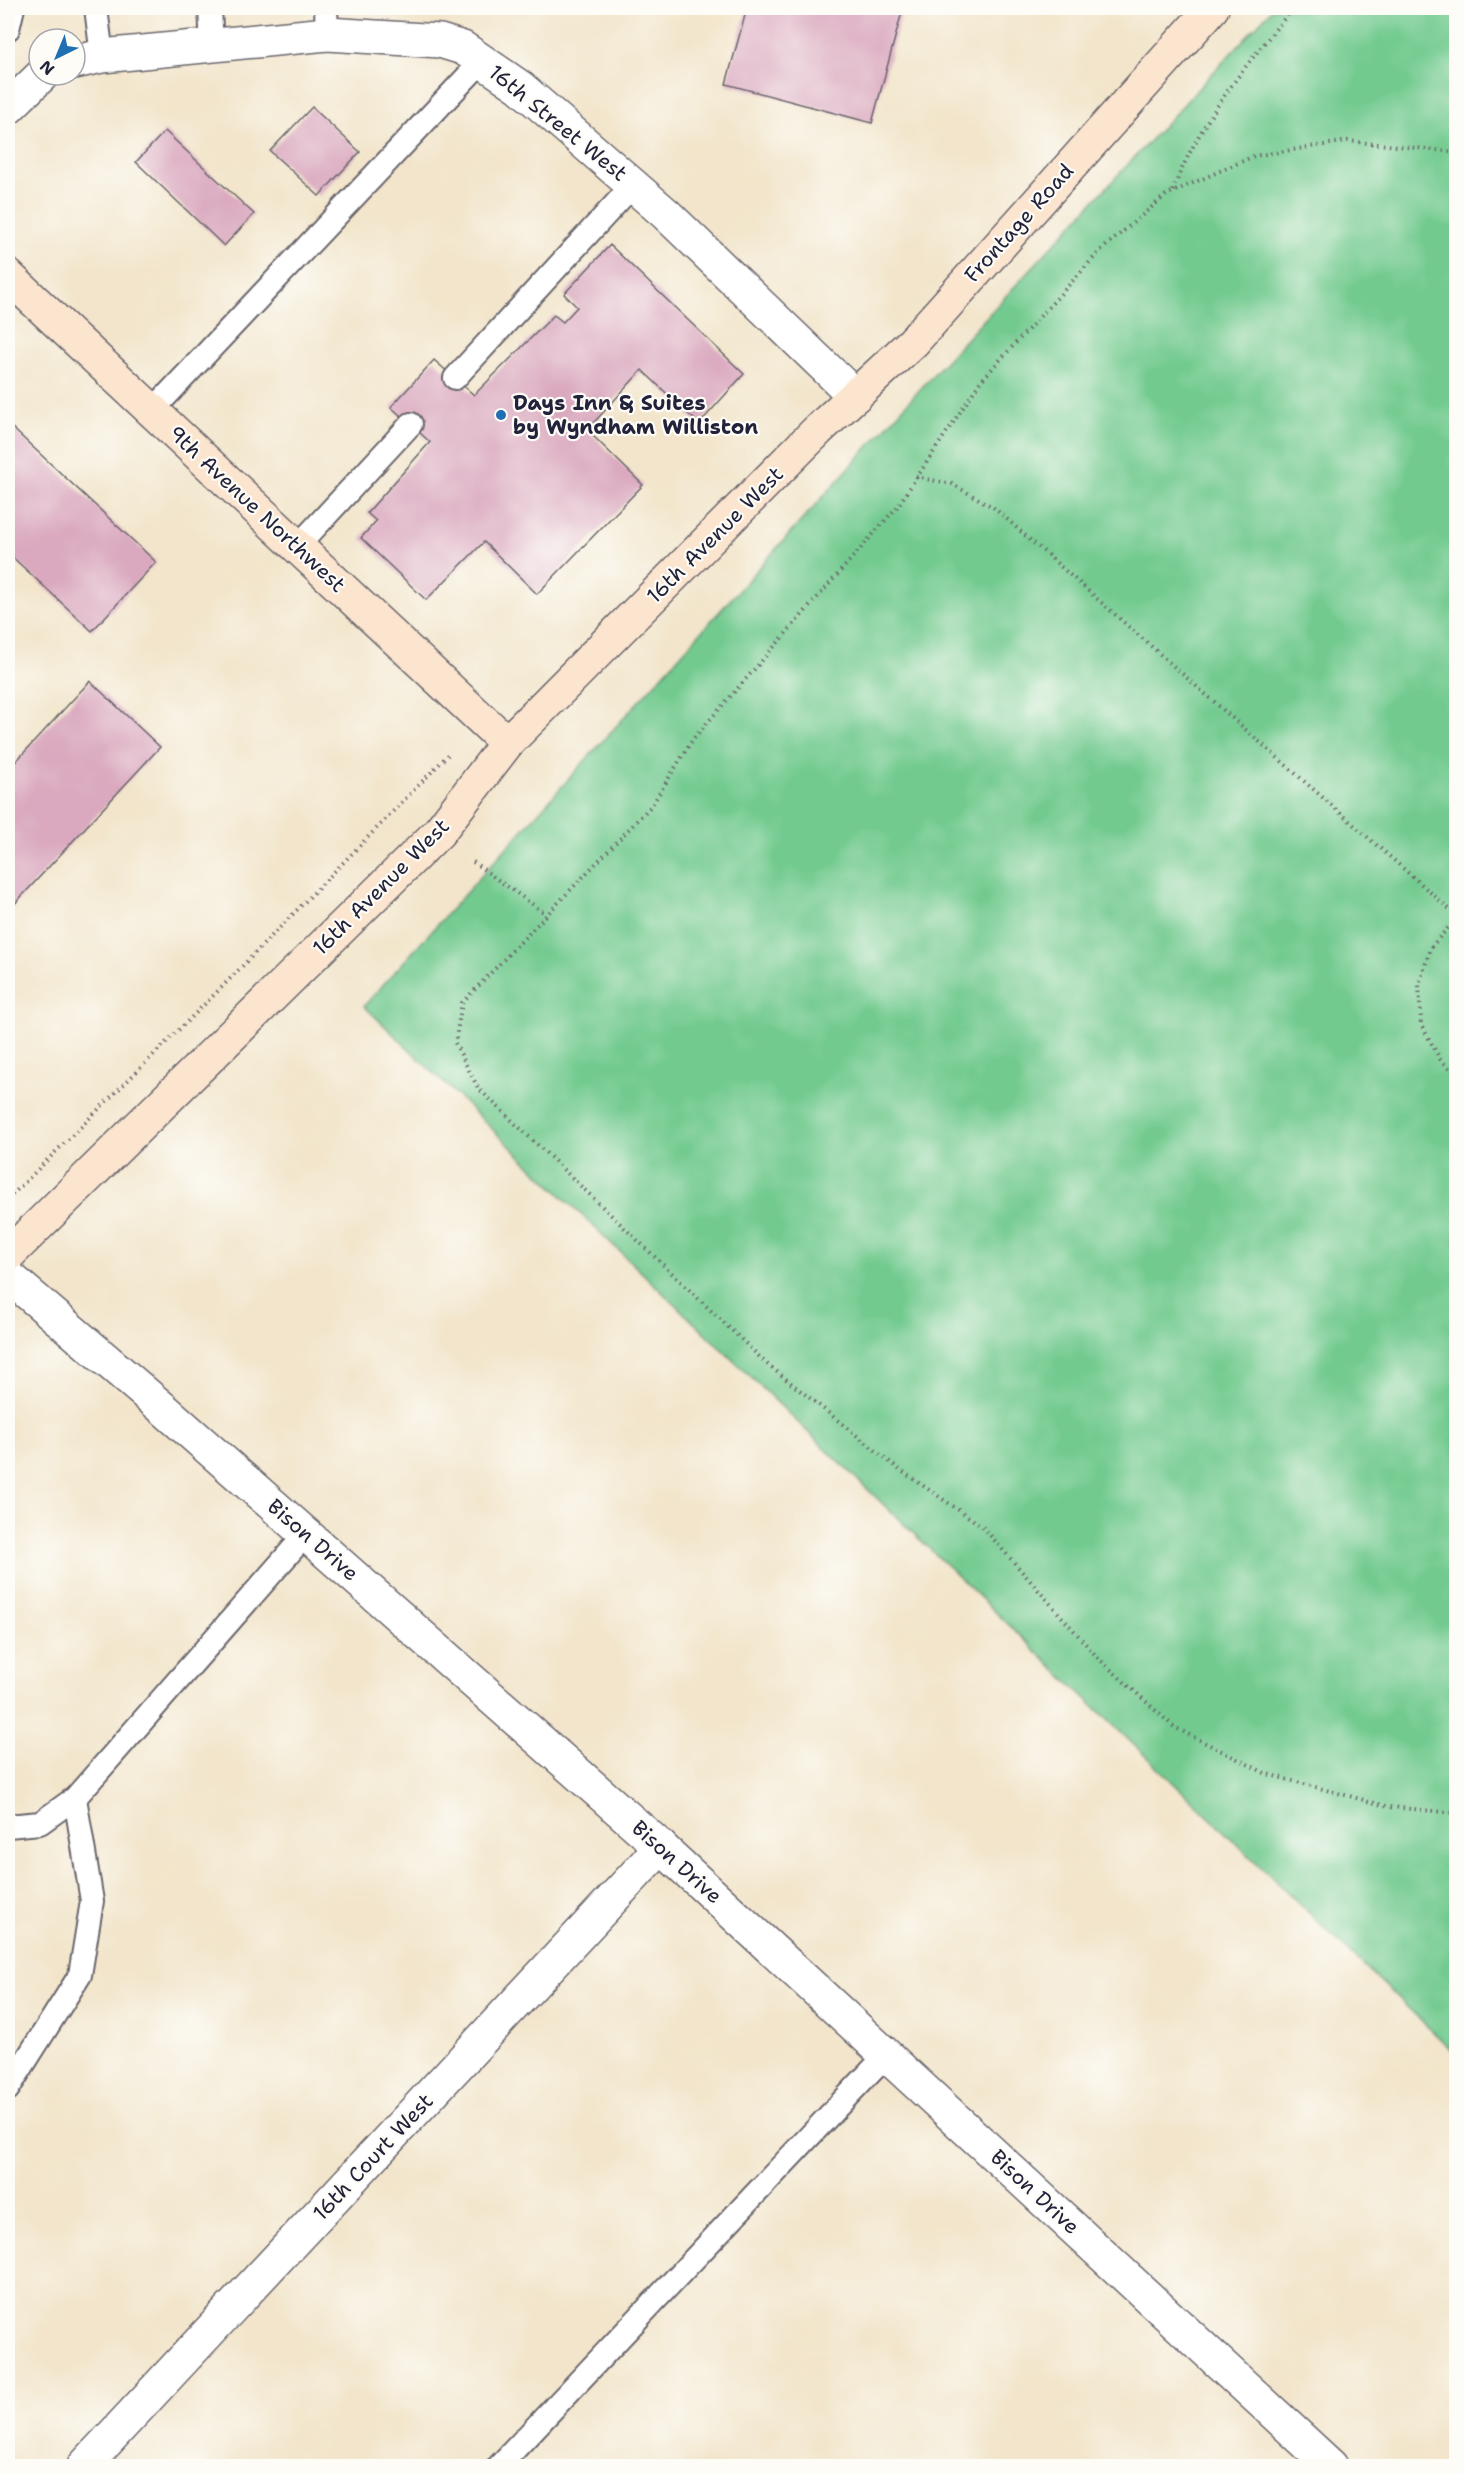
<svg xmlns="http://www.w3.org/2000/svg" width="1464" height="2474" viewBox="0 0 1464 2474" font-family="'Shantell Sans',sans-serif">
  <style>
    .green { fill: #72ca8f; stroke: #4a7665; stroke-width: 1.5 }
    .building { fill: #daa9bf }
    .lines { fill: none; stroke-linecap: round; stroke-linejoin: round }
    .lane-casing { stroke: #6b666d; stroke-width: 26 }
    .street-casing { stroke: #6b666d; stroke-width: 36 }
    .secondary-casing { stroke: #6b666d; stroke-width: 36 }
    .path { stroke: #6b666d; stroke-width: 4; stroke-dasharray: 1.5 4.5; stroke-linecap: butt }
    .lane { stroke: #fff; stroke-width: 22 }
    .street { stroke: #fff; stroke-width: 33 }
    .secondary { stroke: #fce5cf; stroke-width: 33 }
    .poi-dot { fill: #1f6fb2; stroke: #fdfcf7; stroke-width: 2 }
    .labels { text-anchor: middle; stroke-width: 4.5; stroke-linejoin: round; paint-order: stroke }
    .street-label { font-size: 21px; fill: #22223b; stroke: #fdfcf7 }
    .poi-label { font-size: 21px; font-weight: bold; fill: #22223b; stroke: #fdfcf7; text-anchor: start }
  </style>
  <rect width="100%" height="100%" fill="#fdfcf7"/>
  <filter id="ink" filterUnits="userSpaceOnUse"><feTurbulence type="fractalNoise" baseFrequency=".0167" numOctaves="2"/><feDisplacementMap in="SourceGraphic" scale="12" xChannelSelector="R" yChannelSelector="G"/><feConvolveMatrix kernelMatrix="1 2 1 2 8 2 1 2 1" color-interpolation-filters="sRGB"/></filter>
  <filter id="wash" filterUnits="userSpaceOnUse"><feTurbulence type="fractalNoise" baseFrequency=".008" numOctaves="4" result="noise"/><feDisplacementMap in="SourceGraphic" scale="24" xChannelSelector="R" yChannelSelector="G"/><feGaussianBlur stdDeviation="1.35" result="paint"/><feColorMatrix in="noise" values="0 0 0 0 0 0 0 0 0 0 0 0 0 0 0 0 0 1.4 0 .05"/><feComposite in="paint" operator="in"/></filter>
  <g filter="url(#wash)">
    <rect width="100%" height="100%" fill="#f2e5cb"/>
    <path class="green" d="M1273 8H1456V2054L364 1006 941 366Z"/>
    <g id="blocks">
      <g class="building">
        <path d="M747 8H903L872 123 726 84Z"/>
        <path d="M312 107 360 152 319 196 270 151Z"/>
        <path d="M165 131 254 214 224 246 136 162Z"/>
        <path d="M610 245 744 374 699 424 642 370 587 430 643 485 537 594 484 542 426 600 361 538 376 521 367 513 430 442 391 407 434 360 474 395 554 315 563 322 577 307 564 294Z"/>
        <path d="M8 424 156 562 92 631 8 553Z"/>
        <path d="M90 681 160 747 8 911V770Z"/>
      </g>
    </g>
  </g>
  <g filter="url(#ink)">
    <use href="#blocks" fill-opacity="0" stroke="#6b666d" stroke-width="1.5"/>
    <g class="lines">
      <g class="lane-casing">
        <g id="lane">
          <path d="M96 8 102 56"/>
          <path d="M210 8 212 47"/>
          <path d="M326 8 327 34"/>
          <path d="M8 29 13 8"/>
          <path d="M455 378 633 185"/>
          <path d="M152 411 482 61"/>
          <path d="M297 547 411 424"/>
          <path d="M8 1826 40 1823 75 1798 306 1534"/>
          <path d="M8 2089 80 1975 92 1901 75 1798"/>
          <path d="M499 2466 887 2054"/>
        </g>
      </g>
      <g class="street-casing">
        <g id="street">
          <path d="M75 62 102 56 327 34 440 41 463 48 520 87 666 214 855 396"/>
          <path d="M8 108 42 75"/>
          <path d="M8 1276 166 1411 661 1847 1331 2466"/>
          <path d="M84 2466 661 1847"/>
        </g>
      </g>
      <g class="secondary-casing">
        <g id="secondary">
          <path d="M8 276 507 743"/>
          <path d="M8 1255 438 833 507 743 818 430 913 342 1212 8"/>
        </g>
      </g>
      <g class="path">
        <path d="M1456 152 1348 141 1254 156 1166 195 1100 251 980 382 897 507 693 739 652 805 462 1003 455 1043 478 1088 767 1364 900 1470 982 1526 1098 1658 1174 1727 1267 1774 1390 1807 1456 1813"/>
        <path d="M1173 191C1198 122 1247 64 1293 8"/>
        <path d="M916 477 952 484 993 507 1456 915"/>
        <path d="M473 862 546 914"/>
        <path d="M1456 919 1431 947 1419 984 1421 1024 1440 1059 1456 1075"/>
        <path d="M8 1199 220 989 448 755"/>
      </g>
      <use href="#lane" class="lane"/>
      <use href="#street" class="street"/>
      <use href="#secondary" class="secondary"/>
    </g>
  </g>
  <circle class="poi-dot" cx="501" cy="415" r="6"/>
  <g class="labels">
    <g class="street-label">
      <text transform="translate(558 123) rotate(39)" y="7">16th Street West</text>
      <text transform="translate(1019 223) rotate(-48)" y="7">Frontage Road</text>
      <text transform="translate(257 509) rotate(43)" y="7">9th Avenue Northwest</text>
      <text transform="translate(715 535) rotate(-45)" y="7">16th Avenue West</text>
      <text transform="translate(381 887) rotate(-45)" y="7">16th Avenue West</text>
      <text transform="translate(313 1540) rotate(41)" y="7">Bison Drive</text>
      <text transform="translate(677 1862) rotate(42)" y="7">Bison Drive</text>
      <text transform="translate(373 2157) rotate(-47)" y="7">16th Court West</text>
      <text transform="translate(1035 2192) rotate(43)" y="7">Bison Drive</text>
    </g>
    <g class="poi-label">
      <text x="513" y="410">Days Inn &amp; Suites<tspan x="513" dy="24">by Wyndham Williston</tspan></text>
    </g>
  </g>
  <rect width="1464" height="2474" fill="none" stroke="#fdfcf7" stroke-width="30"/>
  <g transform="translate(57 57) rotate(223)"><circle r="28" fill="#fdfcf7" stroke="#a5a5ac" stroke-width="1.5"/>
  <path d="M0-4.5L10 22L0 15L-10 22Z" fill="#1f6fb2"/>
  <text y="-9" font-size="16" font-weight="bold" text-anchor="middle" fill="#22223b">N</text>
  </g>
</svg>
